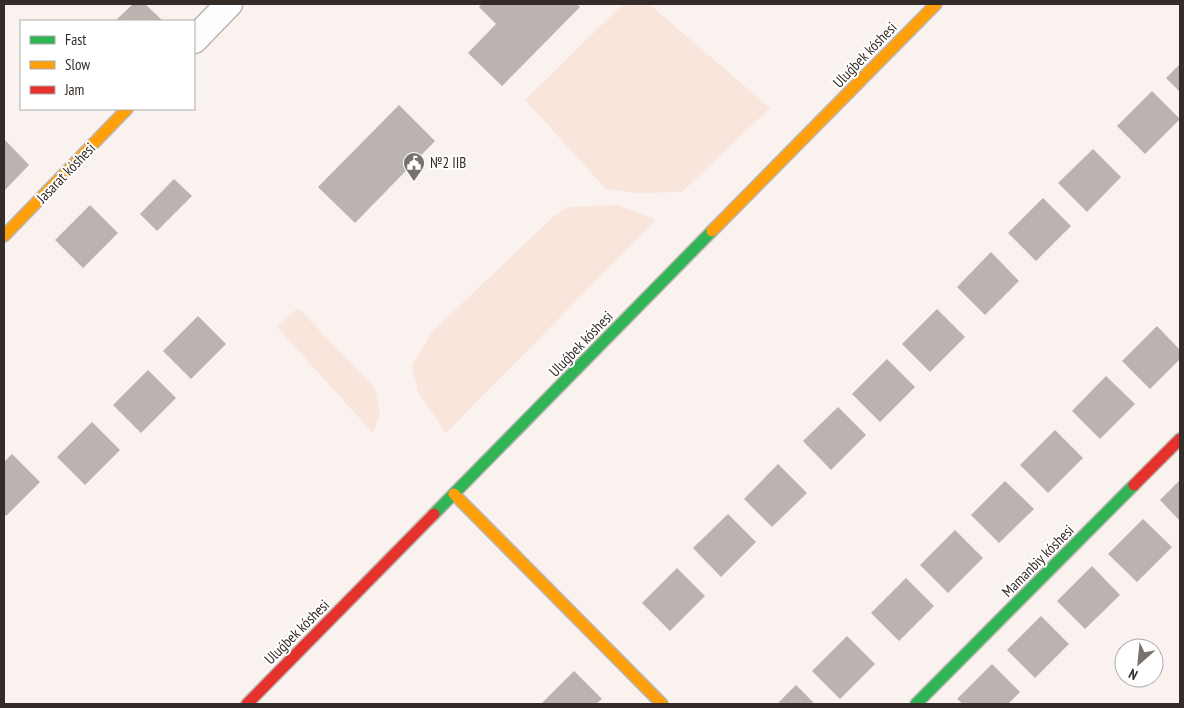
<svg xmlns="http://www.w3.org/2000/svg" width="1184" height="708" viewBox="0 0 1184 708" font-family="'PT Sans Narrow',sans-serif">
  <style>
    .green { fill: #f9e5db }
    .building { fill: #bab3b0 }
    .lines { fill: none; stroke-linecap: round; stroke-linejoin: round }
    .street-casing { stroke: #bcb6b2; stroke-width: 29 }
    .fast-casing { stroke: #bcb6b2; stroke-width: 14 }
    .slow-casing { stroke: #bcb6b2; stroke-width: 14 }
    .jam-casing { stroke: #bcb6b2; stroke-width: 14 }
    .street { stroke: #fefdfd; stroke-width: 26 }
    .fast { stroke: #30b455; stroke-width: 11 }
    .slow { stroke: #ff9f0a; stroke-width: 11 }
    .jam { stroke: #e5322d; stroke-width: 11 }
    .labels { text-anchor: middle; stroke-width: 4; stroke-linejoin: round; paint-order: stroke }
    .street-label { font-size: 15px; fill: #332c28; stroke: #fff }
    .poi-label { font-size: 15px; fill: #332c28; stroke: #fff; text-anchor: start }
  </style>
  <rect width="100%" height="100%" fill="#f9f2ef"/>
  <g class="green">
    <path d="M623 4H649L770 108 682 192 636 193 606 189 525 100Z"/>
    <path d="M618 205 656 220 446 433 418 392 412 365 432 332 554 216 567 207Z"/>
    <path d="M298 308 375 388 380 413 373 433 277 327Z"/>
  </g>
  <g class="building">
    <path d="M133 4H145L163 21H115Z"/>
    <path d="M482 4H577L580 7 502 86 468 53 496 24 479 7Z"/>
    <path d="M1180 64V92L1166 78Z"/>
    <path d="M1152 91 1180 119 1145 154 1117 126Z"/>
    <path d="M399 105 435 141 355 223 318 187Z"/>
    <path d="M4 139 29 165 4 191Z"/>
    <path d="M1093 149 1121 177 1087 212 1058 183Z"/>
    <path d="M174 179 192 196 157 231 140 214Z"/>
    <path d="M1043 198 1071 226 1036 261 1008 233Z"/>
    <path d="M90 205 118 233 83 268 55 240Z"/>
    <path d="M991 252 1019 281 985 315 957 287Z"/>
    <path d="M937 309 965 337 930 372 902 344Z"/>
    <path d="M198 316 226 344 191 379 163 351Z"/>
    <path d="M1157 326 1180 350V359L1150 389 1122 361Z"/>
    <path d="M887 359 915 387 880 422 852 394Z"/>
    <path d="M148 370 176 398 141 433 113 405Z"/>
    <path d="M1106 376 1135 404 1100 439 1072 411Z"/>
    <path d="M838 407 866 435 831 470 803 441Z"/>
    <path d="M92 422 120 450 85 485 57 457Z"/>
    <path d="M1055 430 1083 458 1048 493 1020 465Z"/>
    <path d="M12 454 40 482 6 516 4 514V462Z"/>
    <path d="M778 464 807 493 772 527 744 499Z"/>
    <path d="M1180 480V521L1160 500Z"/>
    <path d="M1005 481 1034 509 999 543 971 515Z"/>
    <path d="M728 514 756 542 721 577 693 548Z"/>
    <path d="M1143 519 1172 547 1137 582 1108 554Z"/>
    <path d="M955 530 983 558 948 593 920 565Z"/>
    <path d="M1092 566 1120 595 1085 629 1057 601Z"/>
    <path d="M677 568 705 596 670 631 642 603Z"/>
    <path d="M906 578 934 606 899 641 871 613Z"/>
    <path d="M1041 616 1069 644 1035 678 1007 650Z"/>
    <path d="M847 636 875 664 840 699 812 671Z"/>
    <path d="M992 664 1020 692 1008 704H963L957 699Z"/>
    <path d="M574 671 602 699 596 704H541Z"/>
    <path d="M796 685 815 704H777Z"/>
  </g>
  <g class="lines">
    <g class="street-casing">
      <path id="street" d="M194 40 229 4"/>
    </g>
    <g class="fast-casing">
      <g id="fast">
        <path d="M434 514 712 231"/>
        <path d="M916 704 1134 485"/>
      </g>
    </g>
    <g class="slow-casing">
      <g id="slow">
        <path d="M712 231 936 4"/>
        <path d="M4 236 127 109"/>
        <path d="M454 494 662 704"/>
      </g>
    </g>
    <g class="jam-casing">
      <g id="jam">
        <path d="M1134 485 1180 439"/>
        <path d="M247 704 434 514"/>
      </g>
    </g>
    <use href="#street" class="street"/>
    <use href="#fast" class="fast"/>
    <use href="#slow" class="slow"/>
    <use href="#jam" class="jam"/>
  </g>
  <defs>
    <g id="civic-pin" transform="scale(1.125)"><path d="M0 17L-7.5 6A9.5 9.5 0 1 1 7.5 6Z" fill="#78716e" stroke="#fff"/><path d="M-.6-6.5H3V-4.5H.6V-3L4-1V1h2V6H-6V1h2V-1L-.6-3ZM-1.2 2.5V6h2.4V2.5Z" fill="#fff"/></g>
  </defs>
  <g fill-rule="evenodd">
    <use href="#civic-pin" x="414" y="163"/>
  </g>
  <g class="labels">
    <g class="street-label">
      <text transform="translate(865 55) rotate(-46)" y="5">Uluǵbek kóshesi</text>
      <text transform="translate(66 173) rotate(-46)" y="5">Jasarat kóshesi</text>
      <text transform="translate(581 344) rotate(-46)" y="5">Uluǵbek kóshesi</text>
      <text transform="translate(1038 561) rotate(-45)" y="5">Mamanbiy kóshesi</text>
      <text transform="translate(297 632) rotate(-45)" y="5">Uluǵbek kóshesi</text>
    </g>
    <g class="poi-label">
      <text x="430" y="168">№2 IIB</text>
    </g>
  </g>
  <rect width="1184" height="708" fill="none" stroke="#332c28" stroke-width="10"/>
  <rect x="20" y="20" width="175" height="90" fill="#ffffff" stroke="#adaba9"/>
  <rect x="30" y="36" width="25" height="8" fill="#30b455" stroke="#adaba9"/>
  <text x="65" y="45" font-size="15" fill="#332c28">Fast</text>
  <rect x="30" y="61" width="25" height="8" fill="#ff9f0a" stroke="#adaba9"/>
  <text x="65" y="70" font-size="15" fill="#332c28">Slow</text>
  <rect x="30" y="86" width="25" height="8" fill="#e5322d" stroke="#adaba9"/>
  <text x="65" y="95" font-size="15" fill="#332c28">Jam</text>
  <g transform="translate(1139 663) rotate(207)"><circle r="24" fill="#ffffff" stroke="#adaba9"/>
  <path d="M0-4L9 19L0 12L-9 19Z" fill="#78716e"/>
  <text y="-8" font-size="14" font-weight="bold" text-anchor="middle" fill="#332c28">N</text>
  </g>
</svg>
